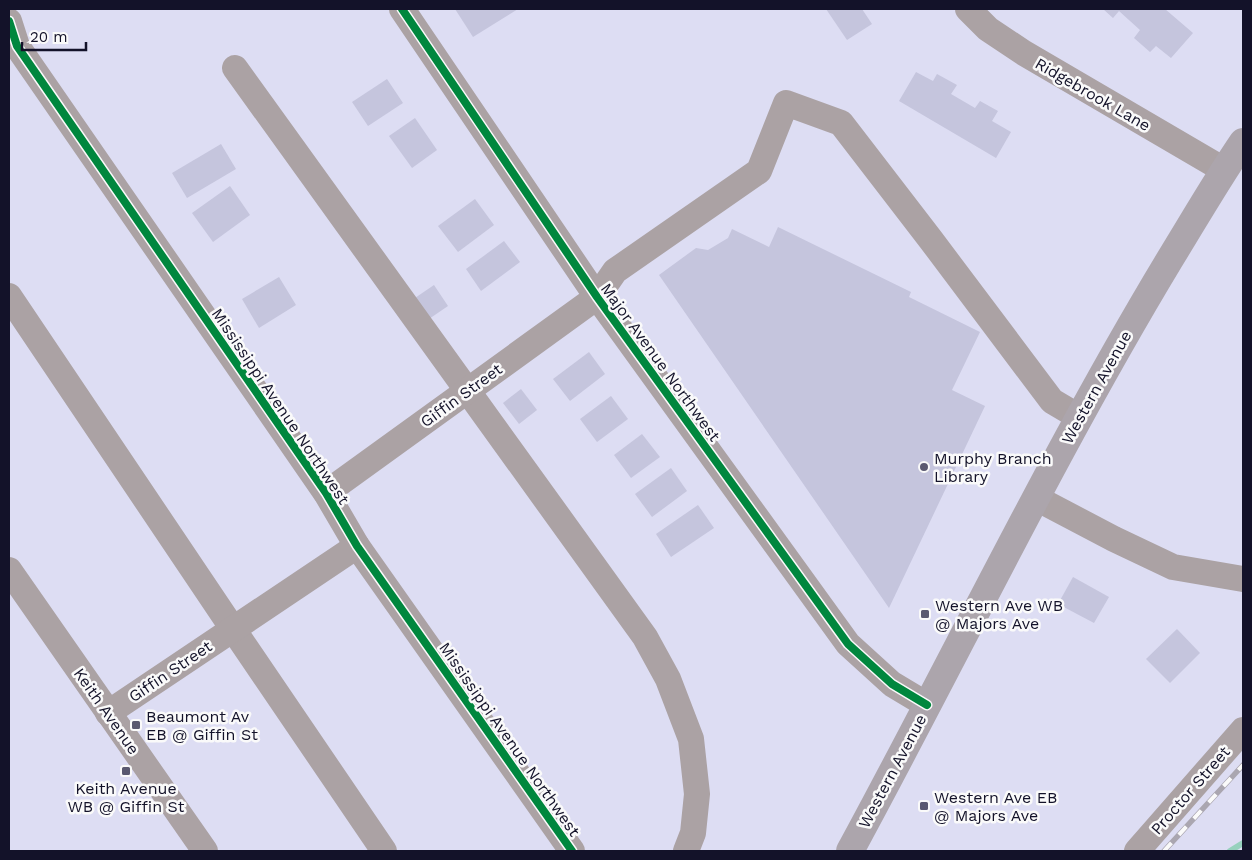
<svg xmlns="http://www.w3.org/2000/svg" width="1252" height="860" viewBox="0 0 1252 860" font-family="'Work Sans',sans-serif">
  <style>
    .lines { fill: none; stroke-linecap: round; stroke-linejoin: round }
    .stream { stroke: #96d1bd; stroke-width: 6 }
    .building { fill: #c5c5dd }
    .minor { stroke: #aba2a4; stroke-width: 26 }
    .major { stroke: #aca5ac; stroke-width: 28 }
    .rail-casing { stroke: #aaa6b0; stroke-width: 5.5 }
    .rail { stroke: #fafafa; stroke-width: 4; stroke-dasharray: 11; stroke-linecap: butt }
    .cycleway-casing { stroke: #fafafa; stroke-width: 11 }
    .cycleway { stroke: #00873e; stroke-width: 8 }
    .poi-dot { fill: #5a5970; stroke: #fafafa; stroke-width: 2 }
    .labels { text-anchor: middle; stroke-width: 5; stroke-linejoin: round; paint-order: stroke }
    .street-label { font-size: 16px; fill: #131229; stroke: #fafafa }
    .poi-label { font-size: 16px; fill: #131229; stroke: #fafafa; text-anchor: start }
  </style>
  <rect width="100%" height="100%" fill="#ddddf3"/>
  <g class="lines">
    <path class="stream" d="M1230 851 1243 843"/>
  </g>
  <g class="building">
    <path d="M455 9H518L473 37Z"/>
    <path d="M826 9H862L872 24 847 40Z"/>
    <path d="M1103 9H1165L1193 33 1171 58 1156 46 1150 52 1134 38 1140 30 1119 11 1113 18Z"/>
    <path d="M916 72 933 81 937 74 957 85 951 94 975 108 980 101 998 111 992 121 1011 132 996 158 899 101Z"/>
    <path d="M387 79 403 103 368 126 352 102Z"/>
    <path d="M415 118 437 150 412 168 389 136Z"/>
    <path d="M221 144 236 169 187 198 172 173Z"/>
    <path d="M230 186 250 215 213 242 192 213Z"/>
    <path d="M475 199 494 225 458 252 438 226Z"/>
    <path d="M778 227 911 292 909 297 980 332 952 390 985 406 889 608 659 275 696 248 708 250 728 238 732 229 769 247Z"/>
    <path d="M504 241 520 262 481 291 466 269Z"/>
    <path d="M279 277 296 305 259 328 242 299Z"/>
    <path d="M434 285 448 306 426 321 412 300Z"/>
    <path d="M589 352 605 374 570 401 553 379Z"/>
    <path d="M521 389 537 410 519 424 503 403Z"/>
    <path d="M611 396 628 419 597 442 580 419Z"/>
    <path d="M642 434 660 457 631 478 614 455Z"/>
    <path d="M671 468 687 491 652 517 635 494Z"/>
    <path d="M698 505 714 528 671 557 656 534Z"/>
    <path d="M1073 577 1109 597 1094 623 1058 604Z"/>
    <path d="M1177 629 1200 653 1170 683 1146 659Z"/>
  </g>
  <g class="lines">
    <g class="minor">
      <path d="M402 9 597 297 848 644 892 684 927 705"/>
      <path d="M968 9 988 29 1024 53 1224 170"/>
      <path d="M9 21 17 46 326 493 357 546 572 851"/>
      <path d="M235 68 645 637 668 679 691 739 697 794 693 833 686 851"/>
      <path d="M9 296 233 629 384 851"/>
      <path d="M326 493 597 297 615 271 759 171 786 103 841 123 931 240 1052 401 1079 417"/>
      <path d="M1036 498 1114 539 1173 567 1243 579"/>
      <path d="M9 570 205 851"/>
      <path d="M108 713 357 546"/>
      <path d="M1137 851 1243 730"/>
    </g>
    <path class="major" d="M850 851C957 654 1054 451 1170 259 1194 220 1217 180 1243 142"/>
    <g class="rail-casing">
      <path id="rail" d="M1164 851 1243 765"/>
    </g>
    <use href="#rail" class="rail"/>
    <g class="cycleway-casing">
      <g id="cycleway">
        <path d="M402 9 597 297 848 644 892 684 927 705"/>
        <path d="M9 21 17 46 326 493 357 546 572 851"/>
      </g>
    </g>
    <use href="#cycleway" class="cycleway"/>
  </g>
  <g class="poi-dot">
    <circle cx="924" cy="467" r="5"/>
    <rect x="920" y="609" width="10" height="10" rx="2.5"/>
    <rect x="131" y="720" width="10" height="10" rx="2.5"/>
    <rect x="121" y="766" width="10" height="10" rx="2.5"/>
    <rect x="919" y="801" width="10" height="10" rx="2.5"/>
  </g>
  <g class="labels">
    <g class="street-label">
      <text transform="translate(1093 94) rotate(30)" y="6">Ridgebrook Lane</text>
      <text transform="translate(661 362) rotate(54)" y="6">Major Avenue Northwest</text>
      <text transform="translate(1096 387) rotate(-61)" y="6">Western Avenue</text>
      <text transform="translate(461 395) rotate(-36)" y="6">Giffin Street</text>
      <text transform="translate(281 406) rotate(56)" y="6">Mississippi Avenue Northwest</text>
      <text transform="translate(170 671) rotate(-34)" y="6">Giffin Street</text>
      <text transform="translate(107 711) rotate(55)" y="6">Keith Avenue</text>
      <text transform="translate(510 739) rotate(55)" y="6">Mississippi Avenue Northwest</text>
      <text transform="translate(892 771) rotate(-62)" y="6">Western Avenue</text>
      <text transform="translate(1190 790) rotate(-49)" y="6">Proctor Street</text>
    </g>
    <g class="poi-label">
      <text x="934" y="464">Murphy Branch<tspan x="934" dy="18">Library</tspan></text>
      <text x="935" y="611">Western Ave WB<tspan x="935" dy="18">@ Majors Ave</tspan></text>
      <text x="146" y="722">Beaumont Av<tspan x="146" dy="18">EB @ Giffin St</tspan></text>
      <text x="126" y="794" text-anchor="middle">Keith Avenue<tspan x="126" dy="18">WB @ Giffin St</tspan></text>
      <text x="934" y="803">Western Ave EB<tspan x="934" dy="18">@ Majors Ave</tspan></text>
    </g>
  </g>
  <rect width="1252" height="860" fill="none" stroke="#131229" stroke-width="20"/>
  <path d="M22 42v8h64v-8" fill="none" stroke="#131229" stroke-width="2.5"/>
  <text x="30" y="42" font-size="15" fill="#131229" stroke="#fafafa" stroke-width="4" paint-order="stroke">20 m</text>
</svg>
